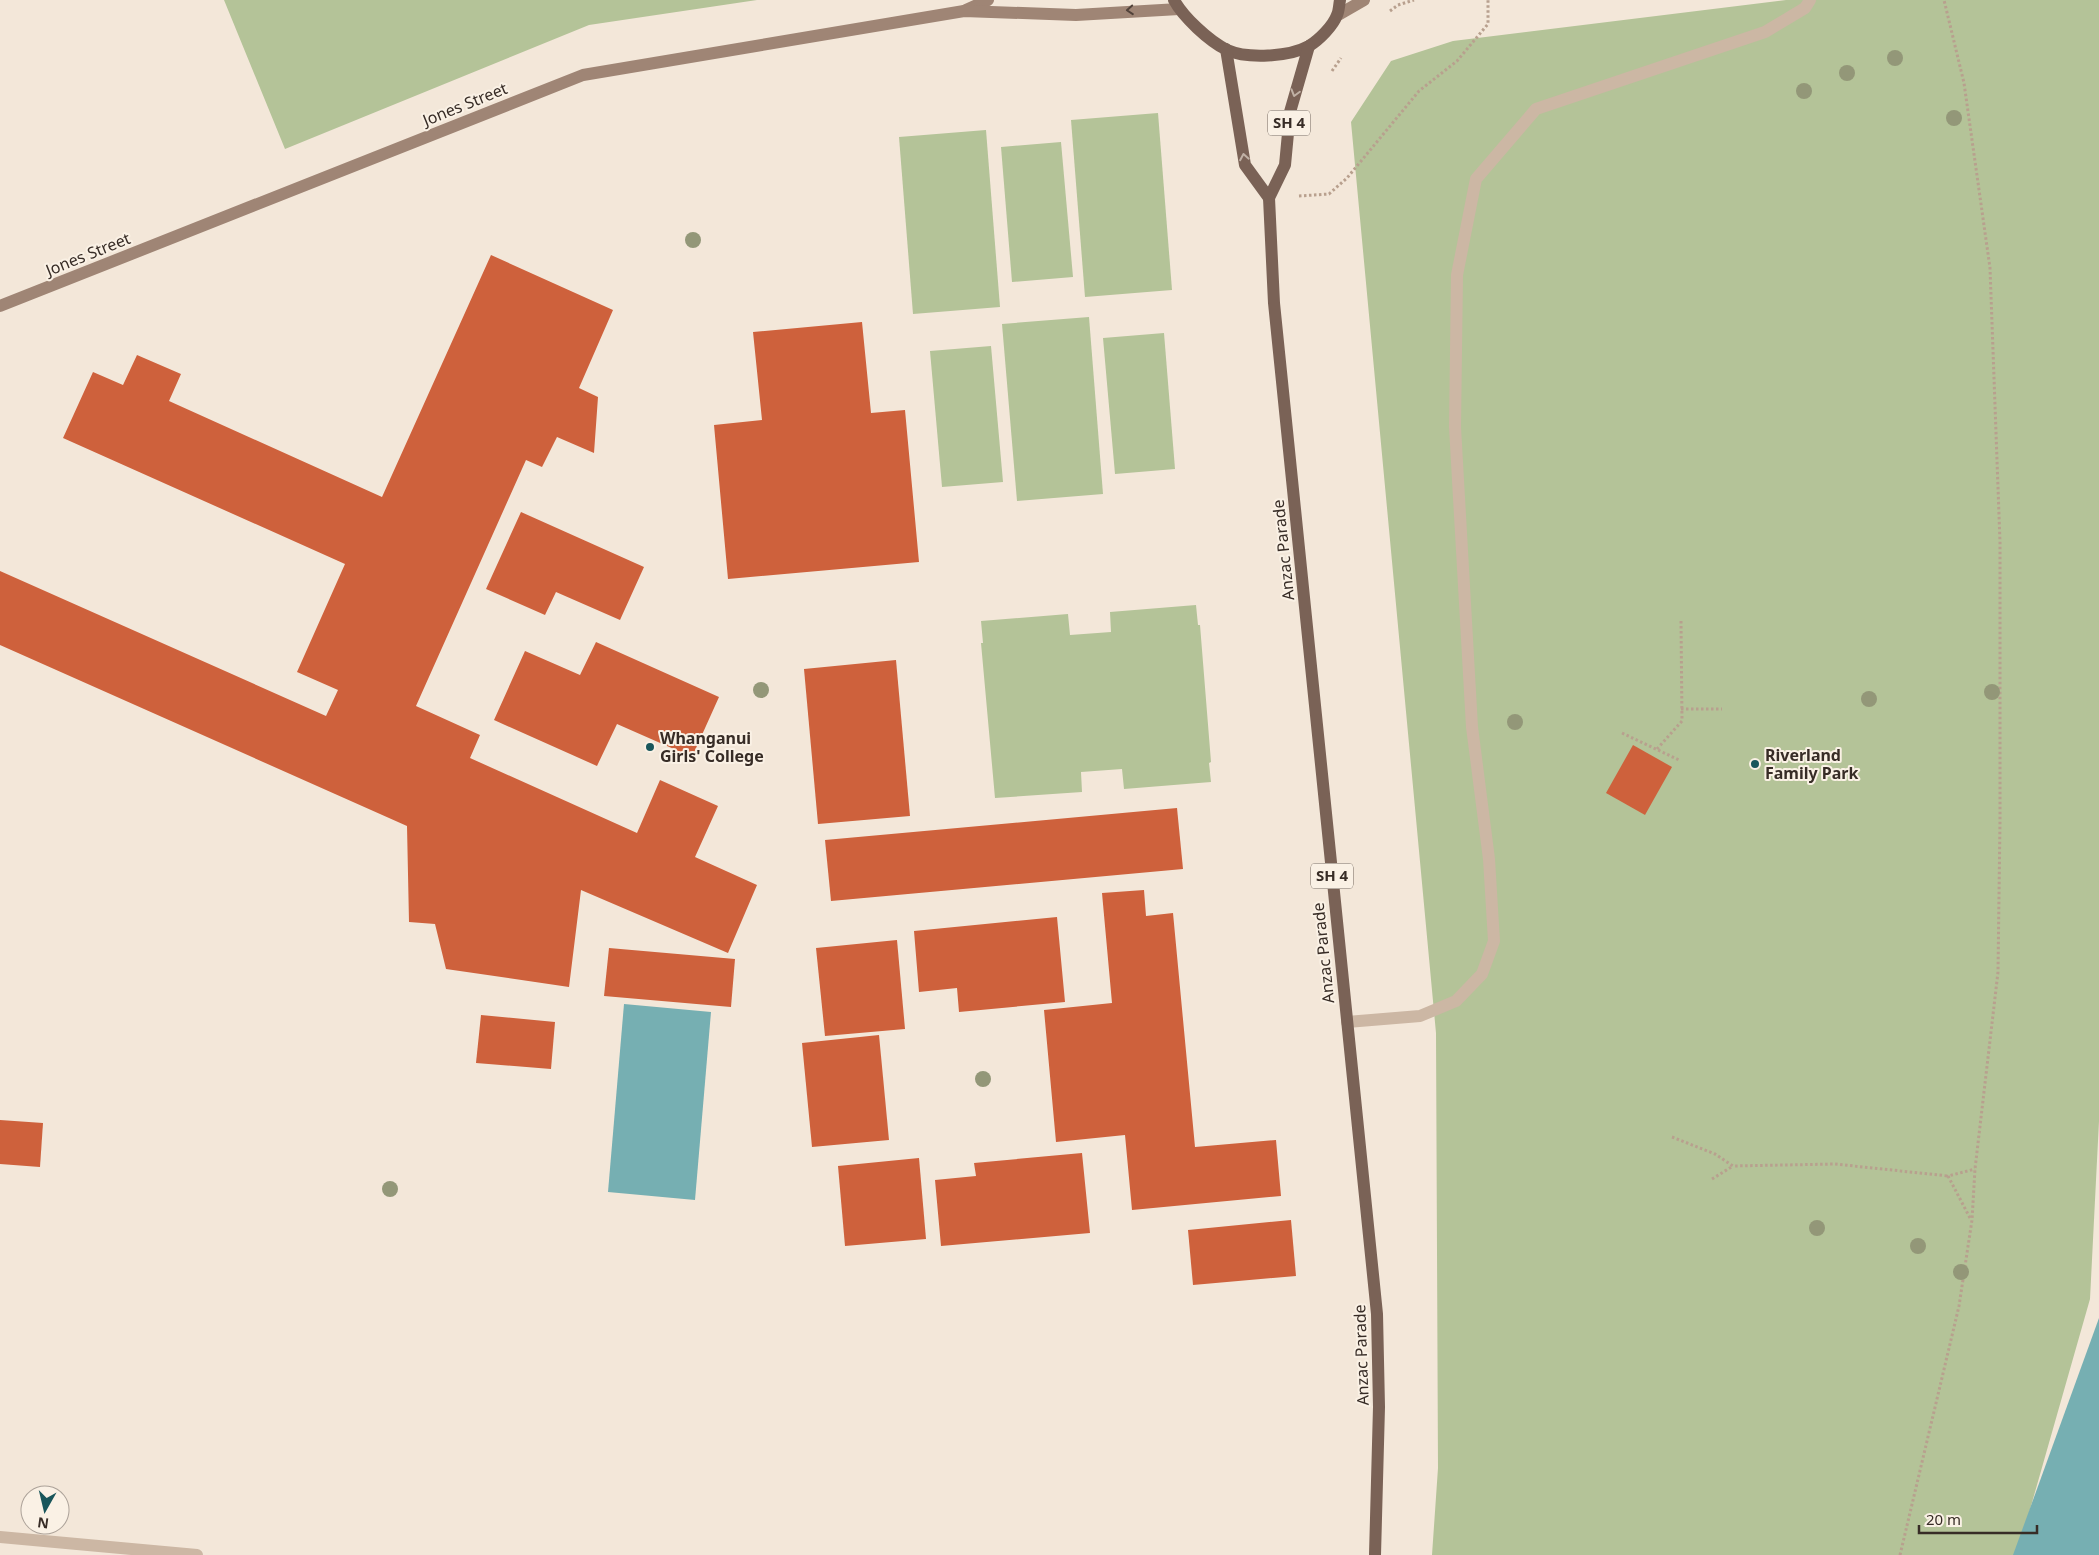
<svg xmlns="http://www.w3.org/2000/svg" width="2099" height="1555" viewBox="0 0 2099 1555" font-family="'Noto Sans',sans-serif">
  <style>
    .green { fill: #b4c398 }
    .water { fill: #76afb2 }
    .building { fill: #ce613c }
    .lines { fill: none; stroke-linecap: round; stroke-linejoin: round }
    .path { stroke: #b8a08e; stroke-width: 3; stroke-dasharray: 2.5 2.5; stroke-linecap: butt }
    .service { stroke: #ccb7a4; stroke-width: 12 }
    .minor { stroke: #ccb7a4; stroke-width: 12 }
    .secondary { stroke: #9f8575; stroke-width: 12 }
    .primary { stroke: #7a6256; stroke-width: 12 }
    .tree { fill: #939778 }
    .oneway { stroke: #51423a }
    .oneway2 { stroke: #c0b1a5 }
    .poi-dot { fill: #19565b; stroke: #faf1e5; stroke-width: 2 }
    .labels { text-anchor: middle; stroke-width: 4; stroke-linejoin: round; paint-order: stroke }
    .shield { fill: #faf1e5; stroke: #72675f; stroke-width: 1 }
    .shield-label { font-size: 15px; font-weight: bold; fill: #372c26 }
    .street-label { font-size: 16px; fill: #372c26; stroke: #faf1e5 }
    .poi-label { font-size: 16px; font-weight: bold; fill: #372c26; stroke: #faf1e5; text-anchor: start }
  </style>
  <rect width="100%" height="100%" fill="#f3e7d9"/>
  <g class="green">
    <path d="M224 0H757L589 25 285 149Z"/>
    <path d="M1786 0H2099V1121L2090 1299 2017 1555H1432L1438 1468 1436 1033 1351 122 1391 61 1453 41Z"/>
    <path d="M1158 113 1172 290 1085 297 1071 120Z"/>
    <path d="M986 130 1000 307 913 314 899 137Z"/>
    <path d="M1061 142 1073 277 1012 282 1001 147Z"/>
    <path d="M1089 317 1103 494 1017 501 1002 324Z"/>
    <path d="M1164 333 1175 469 1115 474 1103 338Z"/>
    <path d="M991 346 1003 482 942 487 930 351Z"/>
    <path d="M1196 605 1198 625H1200L1211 762 1209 763 1211 782 1124 789 1122 769 1081 772 1082 792 995 798 981 643H983L981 621 1068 614 1070 635 1111 632 1110 612Z"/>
  </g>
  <g class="water">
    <path d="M624 1004 711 1012 695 1200 608 1192Z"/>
    <path d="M2099 1318V1555H2013Z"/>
  </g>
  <g class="building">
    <path d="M491 255 613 310 579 388 598 397 594 453 557 437 542 467 526 460 416 706 480 735 470 758 637 833 660 780 718 806 695 857 757 885 728 953 581 890 569 987 446 969 435 924 409 922 407 826 0 645V571L326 716 338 690 297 672 345 564 63 438 93 372 123 385 137 355 181 374 169 401 382 497Z"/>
    <path d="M862 322 871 413 905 410 919 562 728 579 714 425 762 420 753 332Z"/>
    <path d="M521 512 644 567 620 620 556 592 545 615 486 589Z"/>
    <path d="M596 642 719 697 692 757 617 724 597 766 494 720 525 651 580 675Z"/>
    <path d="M896 660 910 816 818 824 804 669Z"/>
    <path d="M1633 745 1672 767 1645 815 1606 793Z"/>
    <path d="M1177 808 1183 869 831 901 825 840Z"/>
    <path d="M1144 890 1146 916 1173 913 1195 1147 1276 1140 1281 1196 1132 1210 1125 1135 1056 1142 1044 1010 1112 1003 1102 893Z"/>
    <path d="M1057 917 1065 1002 959 1012 957 988 919 992 914 931Z"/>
    <path d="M897 940 905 1029 825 1036 816 948Z"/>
    <path d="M609 948 735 959 731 1007 604 996Z"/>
    <path d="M481 1015 555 1022 551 1069 476 1063Z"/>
    <path d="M879 1035 889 1140 812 1147 802 1043Z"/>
    <path d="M0 1120 43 1123 40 1167 0 1164Z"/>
    <path d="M1082 1153 1090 1233 941 1246 935 1180 976 1176 974 1163Z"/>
    <path d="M919 1158 926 1239 845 1246 838 1166Z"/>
    <path d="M1291 1220 1296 1276 1193 1285 1188 1230Z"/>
  </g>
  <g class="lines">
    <g class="path">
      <path d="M1390 11 1398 5 1414 0"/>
      <path d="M1332 71 1341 58"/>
      <path d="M1299 196 1329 194 1347 178 1419 91 1457 61 1488 24V0"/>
      <path d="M1681 709H1722"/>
      <path d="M1622 733 1679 760"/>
      <path d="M1657 749 1682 721 1681 621"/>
      <path d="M1672 1137 1715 1154 1733 1166 1835 1164 1948 1176"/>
      <path d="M1712 1179 1733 1166"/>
      <path d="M1970 1218 1948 1176 1975 1169"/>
      <path d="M1900 1555 1959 1306 1972 1220 1975 1169 1998 972 2000 821V542L1990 268 1964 83 1944 0"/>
    </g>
    <path class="service" d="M1347 1022 1420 1016 1456 1001 1482 974 1494 941 1489 859 1472 727 1455 427 1457 275 1476 179 1536 109 1765 32 1805 8 1810 0"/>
    <path class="minor" d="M0 1537 197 1555"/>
    <g class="secondary">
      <path d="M966 10 988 0"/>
      <path d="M1338 15 1364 0"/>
      <path d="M0 306 583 75 964 11 1076 15 1179 9"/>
    </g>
    <g class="primary">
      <path d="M1174 0C1183 17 1209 41 1227 50 1247 59 1289 57 1309 46 1319 40 1333 26 1337 15 1339 11 1339 5 1340 0"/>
      <path d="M1309 46 1290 112 1285 165 1269 198 1274 303 1377 1314 1379 1407 1375 1555"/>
      <path d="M1226 49 1245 165 1269 198"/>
    </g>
  </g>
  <g class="tree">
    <circle cx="1895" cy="58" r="8"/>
    <circle cx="1847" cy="73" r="8"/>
    <circle cx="1804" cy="91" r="8"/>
    <circle cx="1954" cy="118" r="8"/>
    <circle cx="693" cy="240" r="8"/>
    <circle cx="761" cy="690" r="8"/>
    <circle cx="1992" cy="692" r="8"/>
    <circle cx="1869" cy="699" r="8"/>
    <circle cx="1515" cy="722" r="8"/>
    <circle cx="983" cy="1079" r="8"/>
    <circle cx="390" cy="1189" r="8"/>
    <circle cx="1817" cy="1228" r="8"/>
    <circle cx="1918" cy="1246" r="8"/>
    <circle cx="1961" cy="1272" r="8"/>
  </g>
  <defs><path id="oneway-chevron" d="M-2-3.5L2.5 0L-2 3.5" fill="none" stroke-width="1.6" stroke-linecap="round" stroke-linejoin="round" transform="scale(1.25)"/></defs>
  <use class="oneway" href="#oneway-chevron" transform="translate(1130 10) rotate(176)"/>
  <g class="oneway2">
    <use href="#oneway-chevron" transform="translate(1295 93) rotate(106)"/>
    <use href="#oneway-chevron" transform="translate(1244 157) rotate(-100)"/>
  </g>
  <g class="poi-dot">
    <circle cx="650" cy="747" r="5"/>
    <circle cx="1755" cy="764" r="5"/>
  </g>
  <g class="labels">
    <g class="shield">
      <rect x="1268" y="110.5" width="42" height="25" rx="4"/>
      <rect x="1311" y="863.5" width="42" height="25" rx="4"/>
    </g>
    <g class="shield-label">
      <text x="1289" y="128">SH 4</text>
      <text x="1332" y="881">SH 4</text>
    </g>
    <g class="street-label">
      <text transform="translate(465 104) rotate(-22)" y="6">Jones Street</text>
      <text transform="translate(88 254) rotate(-22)" y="6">Jones Street</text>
      <text transform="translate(1283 550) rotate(-96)" y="6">Anzac Parade</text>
      <text transform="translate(1323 953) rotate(-96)" y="6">Anzac Parade</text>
      <text transform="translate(1361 1355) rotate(-92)" y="6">Anzac Parade</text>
    </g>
    <g class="poi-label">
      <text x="660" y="744">Whanganui<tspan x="660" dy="18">Girls' College</tspan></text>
      <text x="1765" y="761">Riverland<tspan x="1765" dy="18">Family Park</tspan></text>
    </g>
  </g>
  <g transform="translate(45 1510) rotate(188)"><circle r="24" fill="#faf1e5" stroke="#aca299"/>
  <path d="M0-4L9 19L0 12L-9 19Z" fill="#19565b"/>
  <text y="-8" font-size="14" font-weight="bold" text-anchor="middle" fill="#372c26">N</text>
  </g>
  <path d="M1919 1525v8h118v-8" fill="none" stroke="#372c26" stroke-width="2.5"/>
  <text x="1926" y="1525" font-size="15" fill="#372c26" stroke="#faf1e5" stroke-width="4" paint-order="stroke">20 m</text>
</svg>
